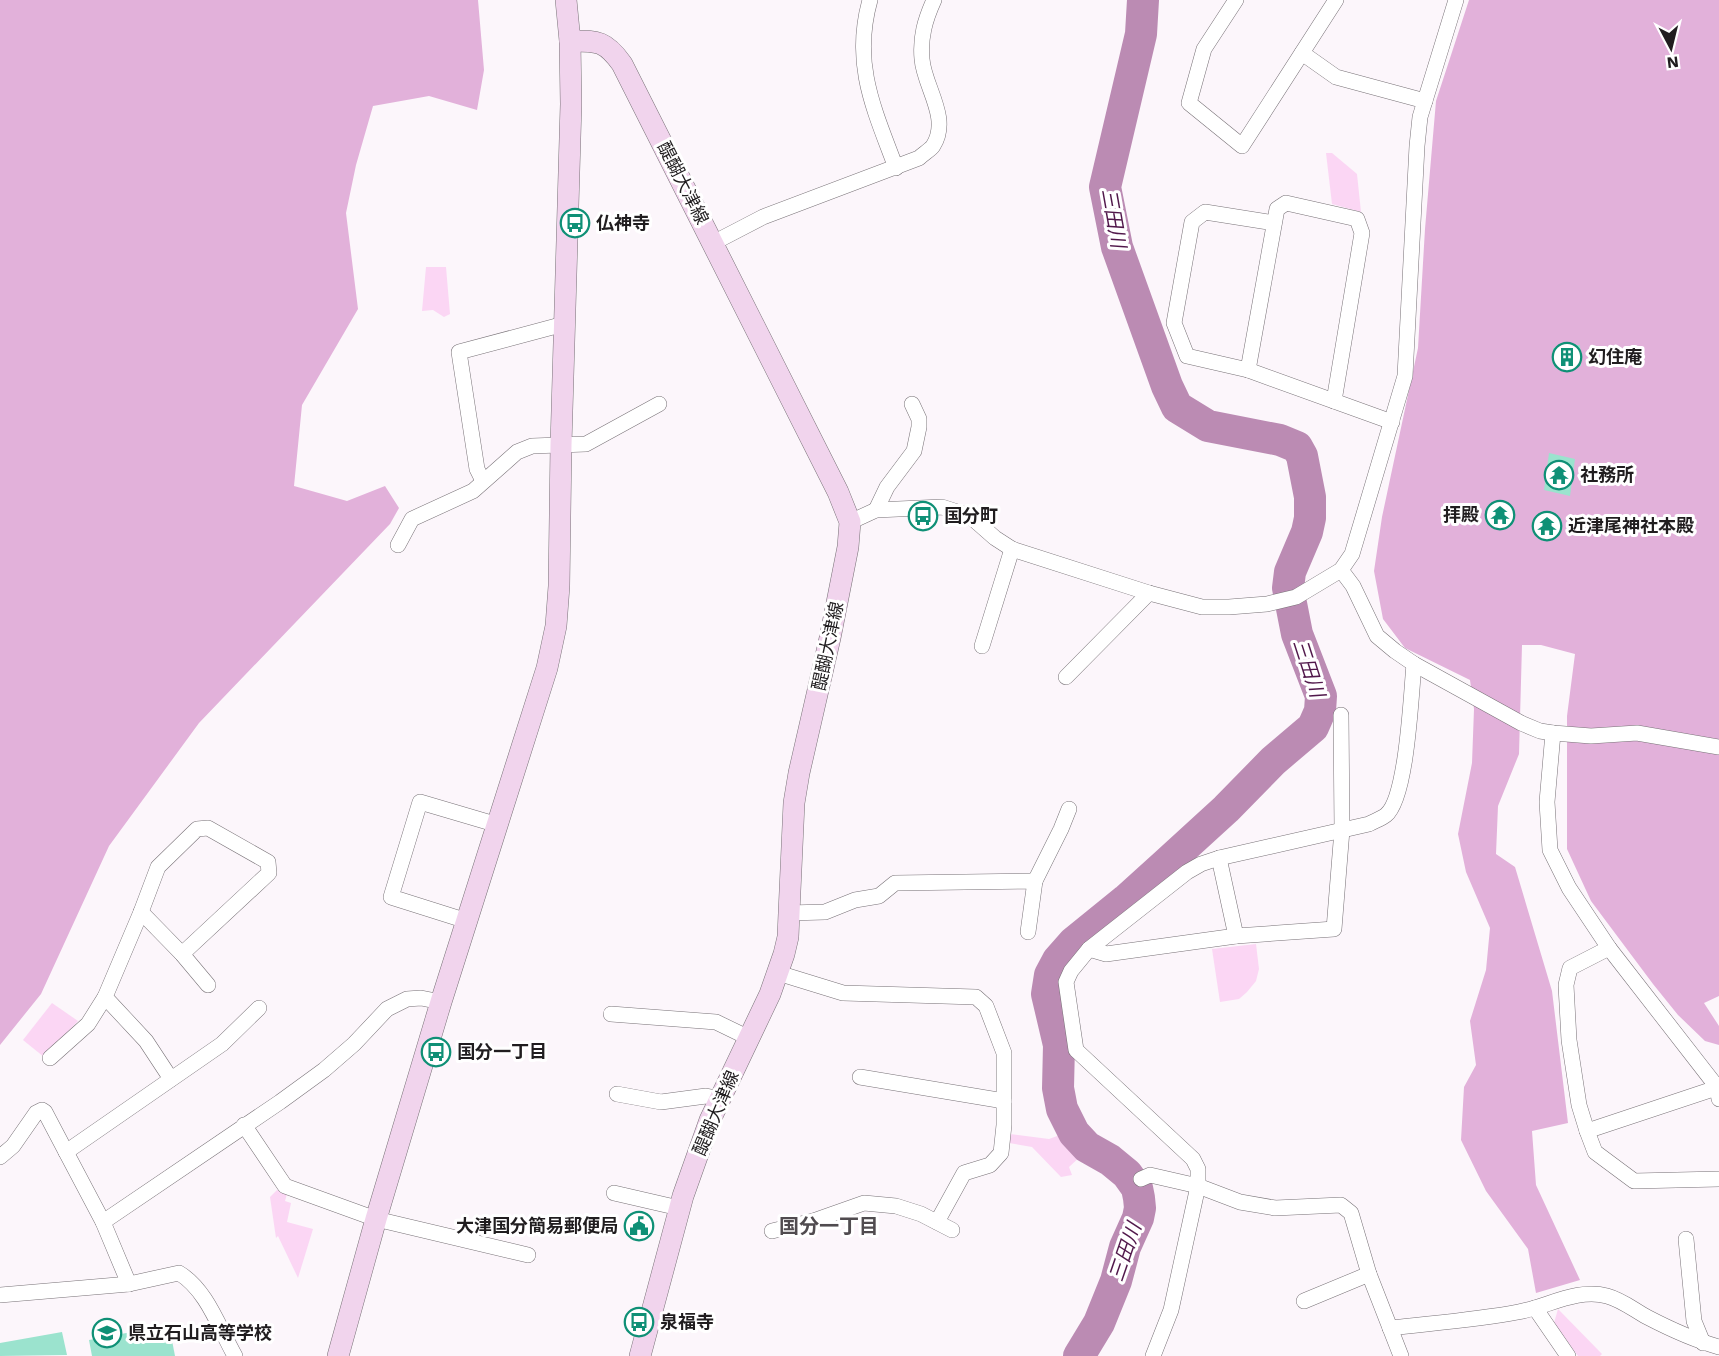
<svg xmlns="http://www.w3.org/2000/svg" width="1719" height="1356" viewBox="0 0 1719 1356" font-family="'Work Sans','Noto Sans JP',sans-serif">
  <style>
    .green { fill: #fbd6f4 }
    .forest { fill: #e2b1da }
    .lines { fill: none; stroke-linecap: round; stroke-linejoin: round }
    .river { stroke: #bb8bb3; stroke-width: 32 }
    .building { fill: #9be3ce }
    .street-casing { stroke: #787277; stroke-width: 16 }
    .secondary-casing { stroke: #787277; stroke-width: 22 }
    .street { stroke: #fff; stroke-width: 15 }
    .secondary { stroke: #f1d4ed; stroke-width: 21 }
    .labels { text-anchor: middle; stroke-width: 6; stroke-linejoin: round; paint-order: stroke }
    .street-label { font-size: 18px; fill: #201d1f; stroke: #fff }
    .poi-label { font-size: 18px; font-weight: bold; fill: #201d1f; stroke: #fff; text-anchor: start }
    .water-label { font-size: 20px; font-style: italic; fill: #51184b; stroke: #fff }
    .neighbourhood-label { font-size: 20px; font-weight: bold; fill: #504b4f; stroke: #fff }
  </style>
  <rect width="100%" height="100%" fill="#fcf6fb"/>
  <g class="green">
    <path d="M1326 153H1332L1357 174 1361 212 1332 204Z"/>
    <path d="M426 267H446L450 314 444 317 433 310 422 311Z"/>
    <path d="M1256 944 1259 969 1256 981 1247 992 1239 999 1220 1002 1212 949Z"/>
    <path d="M52 1003 78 1021 44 1057 23 1040Z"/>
    <path d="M1068 1132 1082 1155 1069 1167 1072 1175 1061 1177 1032 1147 1009 1143 1010 1134 1049 1139Z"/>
    <path d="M277 1190 287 1194 285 1201 291 1203 287 1222 313 1229 298 1278 278 1236 276 1238 270 1197Z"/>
    <path d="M1558 1309 1602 1354 1600 1356H1578L1554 1323Z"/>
  </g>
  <g class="forest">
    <path d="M0 0H478L484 70 477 110 429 96 373 106 356 165 346 213 358 309 302 405 294 486 347 501 385 486 399 508 390 524 199 723 109 846 41 994 0 1045Z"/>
    <path d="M1469 0H1719V996L1704 1003 1719 1026V1045L1705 1041 1678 1015 1653 984 1591 901 1567 849V716L1575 654 1541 645H1522L1519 754 1498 806 1496 854 1515 867 1552 991 1568 1123 1532 1131 1536 1185 1580 1280 1536 1293 1528 1249 1486 1191 1461 1140 1464 1087 1476 1065 1470 1021 1486 970 1490 928 1466 872 1458 834 1472 763 1474 709 1470 680 1405 648 1383 619 1374 571 1382 517 1418 348 1425 229 1436 101Z"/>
  </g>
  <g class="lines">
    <path class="river" d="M1079 1356 1099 1323 1116 1281 1125 1247 1138 1218 1140 1208 1139 1198 1137 1188 1127 1174 1110 1160 1087 1147 1074 1133 1062 1109 1058 1088 1059 1045 1047 994 1050 975 1058 960 1073 943 1126 900 1168 862 1226 809 1273 761 1313 727 1320 711 1321 696 1297 634 1288 588 1290 572 1307 532 1310 518V497L1302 456 1297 447 1280 440 1208 426 1177 407 1167 386 1117 247 1105 187 1141 34 1143 0"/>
  </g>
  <g class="building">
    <path d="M1580 345 1581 366 1555 368 1553 348Z"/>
    <path d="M1549 453 1575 459 1570 496 1544 490Z"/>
    <path d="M1496 502 1509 507 1506 526 1491 523Z"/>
    <path d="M1538 514 1560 519 1557 535 1535 533Z"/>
    <path d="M169 1325 175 1356H92L89 1340Z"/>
    <path d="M62 1332 67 1355 0 1356V1343Z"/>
  </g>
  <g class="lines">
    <g class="street-casing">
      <g id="street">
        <path d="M870 0C852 64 874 109 896 168"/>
        <path d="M1236 0 1204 49 1189 103 1242 146 1336 0"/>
        <path d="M1302 53 1336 77 1425 101"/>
        <path d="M1274 223 1205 212 1192 222 1174 323 1187 356 1248 370 1392 422"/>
        <path d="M713 243 763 217 919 158C923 154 930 150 933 146 951 118 924 87 922 59 920 37 925 20 934 0"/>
        <path d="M1248 370 1277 209 1286 203 1357 219 1362 233 1334 401"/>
        <path d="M483 481 477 469 459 352 564 324"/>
        <path d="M876 510 887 487 914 451 919 427V419L912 404"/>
        <path d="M850 522 876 510 942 507 970 516 995 538 1012 549 1149 593 1202 607H1229L1267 604 1296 597 1341 570 1352 554 1405 376 1417 146 1420 117 1456 0"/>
        <path d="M398 545 412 519 473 491 517 452 532 446 586 444 659 404"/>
        <path d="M1341 570 1353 586 1377 636 1395 651 1414 664 1521 723 1540 731 1553 733 1591 736 1637 733 1719 747"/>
        <path d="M982 646 1012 549"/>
        <path d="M1066 677 1149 593"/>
        <path d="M1553 733 1547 802 1550 850 1569 888 1609 948 1717 1087 1719 1099"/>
        <path d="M1219 858 1236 936"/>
        <path d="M1035 881 1061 829 1069 809"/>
        <path d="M141 912 182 954 208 985"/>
        <path d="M789 913 825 912 855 900 879 896 895 883 1035 881 1028 932"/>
        <path d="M467 921 391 897 420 802 498 825"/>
        <path d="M1609 948 1570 968 1566 985 1569 1040 1579 1105 1587 1131 1595 1152 1634 1181 1719 1179"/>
        <path d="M1089 949 1106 954 1236 936 1334 929 1342 830 1341 715"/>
        <path d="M778 973 843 993 976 997 986 1006 1004 1053V1125L1001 1153 990 1165 964 1173 937 1222"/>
        <path d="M611 1014 716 1022 749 1038"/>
        <path d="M50 1058 88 1024 105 997"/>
        <path d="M860 1077 1004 1101"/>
        <path d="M171 1079 146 1041 105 997 141 912 158 867 197 829 208 828 268 862 269 873 182 954"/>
        <path d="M617 1094 661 1102 706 1096 720 1099"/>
        <path d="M244 1125 285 1186 376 1219 528 1255"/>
        <path d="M1587 1131 1719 1087"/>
        <path d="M0 1157 13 1146 36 1113 42 1110 45 1112 66 1152"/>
        <path d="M1141 1179 1150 1175 1198 1186 1240 1202 1275 1208 1341 1205 1351 1213 1369 1274 1401 1356"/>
        <path d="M614 1193 679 1208"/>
        <path d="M103 1222 280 1102 324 1070 354 1044 387 1009 407 999 421 998 441 1002"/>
        <path d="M772 1231 813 1221 864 1203 896 1206 921 1214 952 1230"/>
        <path d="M1686 1239 1694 1321 1703 1343"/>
        <path d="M129 1284 103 1222 66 1152 222 1044 259 1008"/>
        <path d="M0 1295 129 1284 179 1273C207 1290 219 1328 235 1356"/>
        <path d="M1304 1301 1369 1274"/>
        <path d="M1535 1308 1568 1356"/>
        <path d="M1390 1328C1433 1323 1476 1320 1518 1312 1547 1307 1577 1288 1607 1296 1622 1300 1634 1310 1647 1317 1670 1329 1694 1340 1719 1347"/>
        <path d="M1153 1356 1171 1310 1198 1186V1169L1193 1159 1076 1050 1066 982 1071 971 1089 949 1187 872 1201 864 1219 858 1369 824C1374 821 1381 819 1386 815 1407 798 1411 695 1414 664"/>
      </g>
    </g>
    <g class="secondary-casing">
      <g id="secondary">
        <path d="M570 41C597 41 605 40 622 64L838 492 850 522 848 547 830 638 799 773 794 803 789 913 788 937 784 954 770 994 710 1120 683 1196 640 1356"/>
        <path d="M338 1356 376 1219 441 1002 547 668 556 626 559 586 561 445 571 104 570 41 566 0"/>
      </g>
    </g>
    <use href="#street" class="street"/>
    <use href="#secondary" class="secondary"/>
  </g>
  <defs>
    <g id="bus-ring" transform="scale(1.5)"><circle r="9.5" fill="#fff" stroke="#0f9076" stroke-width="1.5"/><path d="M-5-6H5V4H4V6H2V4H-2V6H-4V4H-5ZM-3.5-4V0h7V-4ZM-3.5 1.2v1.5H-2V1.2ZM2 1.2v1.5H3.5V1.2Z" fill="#0f9076"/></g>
    <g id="building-ring" transform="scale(1.5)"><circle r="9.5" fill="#fff" stroke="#0f9076" stroke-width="1.5"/><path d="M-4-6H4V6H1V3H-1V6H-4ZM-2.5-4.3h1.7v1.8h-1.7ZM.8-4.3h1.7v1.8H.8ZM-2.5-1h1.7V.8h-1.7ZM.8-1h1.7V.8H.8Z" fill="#0f9076"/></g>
    <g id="temple-ring" transform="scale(1.5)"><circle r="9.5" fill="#fff" stroke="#0f9076" stroke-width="1.5"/><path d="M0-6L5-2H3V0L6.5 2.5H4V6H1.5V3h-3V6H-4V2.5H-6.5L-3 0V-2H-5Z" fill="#0f9076"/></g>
    <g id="civic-ring" transform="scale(1.5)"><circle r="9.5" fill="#fff" stroke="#0f9076" stroke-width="1.5"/><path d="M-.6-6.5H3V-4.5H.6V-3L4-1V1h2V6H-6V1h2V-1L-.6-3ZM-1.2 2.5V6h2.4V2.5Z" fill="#0f9076"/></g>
    <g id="school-ring" transform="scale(1.5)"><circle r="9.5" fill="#fff" stroke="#0f9076" stroke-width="1.5"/><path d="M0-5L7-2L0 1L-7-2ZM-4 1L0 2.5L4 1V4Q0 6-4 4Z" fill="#0f9076"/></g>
  </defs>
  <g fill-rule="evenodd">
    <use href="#bus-ring" x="575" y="223"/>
    <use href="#building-ring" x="1567" y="357"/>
    <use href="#temple-ring" x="1559" y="475"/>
    <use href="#temple-ring" x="1500" y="515"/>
    <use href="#bus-ring" x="923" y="516"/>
    <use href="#temple-ring" x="1547" y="526"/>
    <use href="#bus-ring" x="436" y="1052"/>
    <use href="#civic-ring" x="639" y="1226"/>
    <use href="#bus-ring" x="639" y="1322"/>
    <use href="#school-ring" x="107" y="1333"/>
  </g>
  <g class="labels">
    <g class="street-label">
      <text transform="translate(683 183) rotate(63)" y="6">醍醐大津線</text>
      <text transform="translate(828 646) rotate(-78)" y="6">醍醐大津線</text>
      <text transform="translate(716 1113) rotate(-67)" y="6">醍醐大津線</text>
    </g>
    <g class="poi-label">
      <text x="596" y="229">仏神寺</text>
      <text x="1588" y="363">幻住庵</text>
      <text x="1580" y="481">社務所</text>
      <text x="1479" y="521" text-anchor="end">拝殿</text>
      <text x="944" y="522">国分町</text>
      <text x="1568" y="532">近津尾神社本殿</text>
      <text x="457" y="1058">国分一丁目</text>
      <text x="618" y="1232" text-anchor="end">大津国分簡易郵便局</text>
      <text x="660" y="1328">泉福寺</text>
      <text x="128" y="1339">県立石山高等学校</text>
    </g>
    <g class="water-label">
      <text transform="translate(1114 218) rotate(80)" y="7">三田川</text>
      <text transform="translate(1309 668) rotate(72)" y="7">三田川</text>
      <text transform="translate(1125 1252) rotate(-71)" y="7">三田川</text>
    </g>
    <g class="neighbourhood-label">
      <text x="829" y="1233">国分一丁目</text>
    </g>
  </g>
  <g transform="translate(1671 48) rotate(173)" stroke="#ffffff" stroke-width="4.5" paint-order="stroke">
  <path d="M0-4.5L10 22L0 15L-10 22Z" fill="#201d1f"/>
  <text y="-9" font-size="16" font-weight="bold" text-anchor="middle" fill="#201d1f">N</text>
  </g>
</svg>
